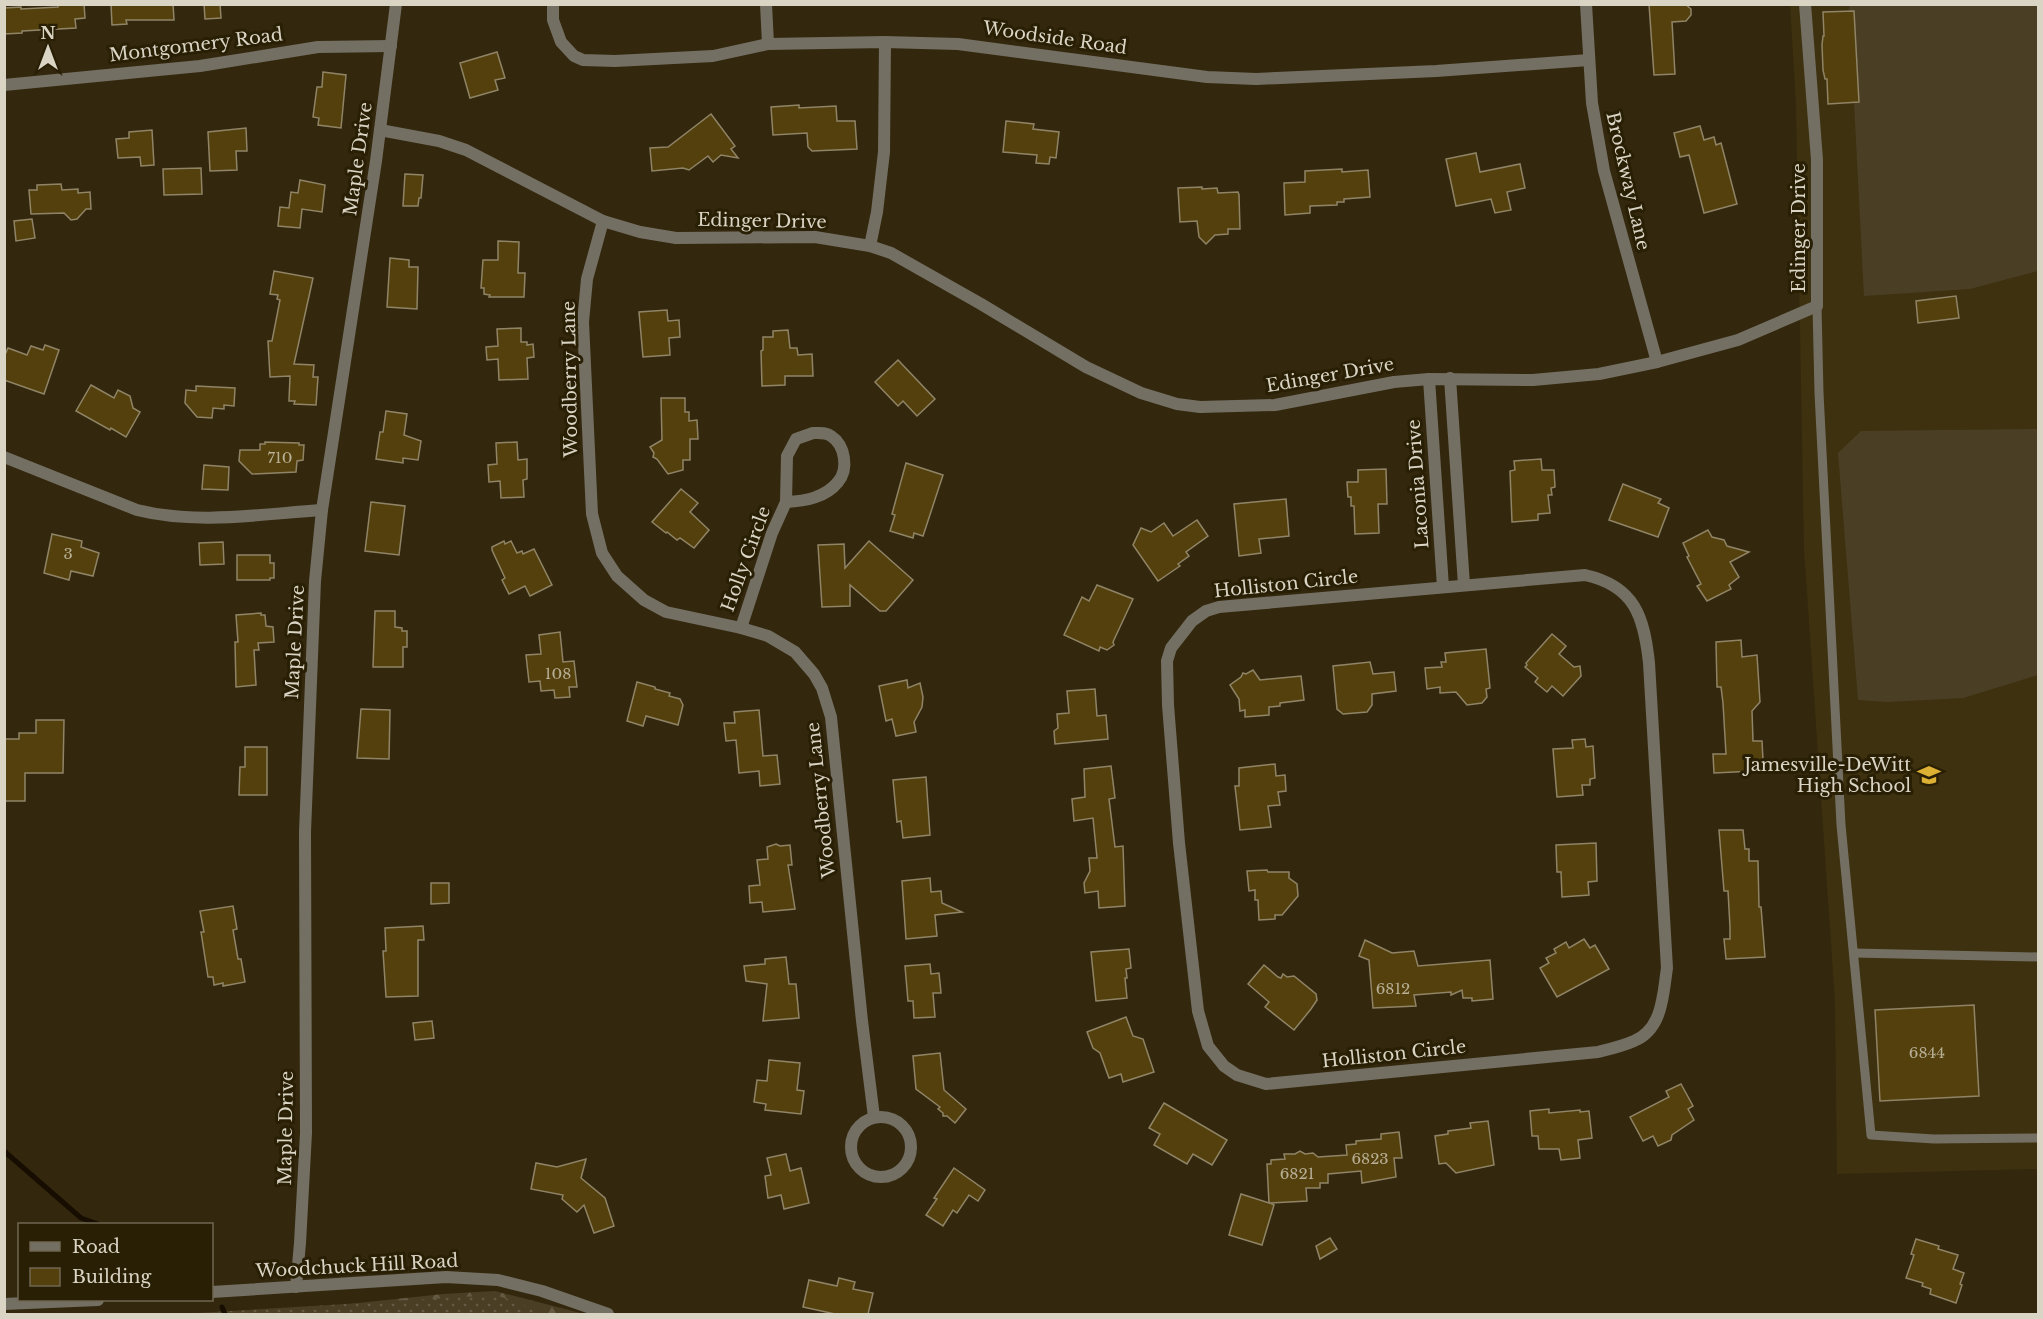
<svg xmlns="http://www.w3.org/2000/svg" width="2043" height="1319" viewBox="0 0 2043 1319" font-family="'Libre Baskerville',serif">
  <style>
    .built { fill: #3e310f }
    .forest { fill: url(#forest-firs) }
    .park { fill: url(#park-dots) }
    .pitch { fill: #4a3f25 }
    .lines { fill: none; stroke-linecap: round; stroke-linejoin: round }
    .stream { stroke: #170d00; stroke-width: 5 }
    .building { fill: #53400c; stroke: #908467; stroke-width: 1.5 }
    .service { stroke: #746f63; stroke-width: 9 }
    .minor { stroke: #746f63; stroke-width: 12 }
    .tertiary { stroke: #746f63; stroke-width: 12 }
    .labels { text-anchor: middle; stroke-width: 6; stroke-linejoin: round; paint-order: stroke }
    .number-label { font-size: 15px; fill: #b8af97 }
    .street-label { font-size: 18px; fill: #dad4c5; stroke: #291f04 }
    .poi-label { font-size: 18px; fill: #dad4c5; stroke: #291f04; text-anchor: end }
  </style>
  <defs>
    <pattern id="forest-firs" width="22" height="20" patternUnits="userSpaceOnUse" patternTransform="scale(1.5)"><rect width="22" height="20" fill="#4a3f25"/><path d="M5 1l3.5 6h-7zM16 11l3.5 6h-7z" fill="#645a43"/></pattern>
    <pattern id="park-dots" width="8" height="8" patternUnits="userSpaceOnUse" patternTransform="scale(1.5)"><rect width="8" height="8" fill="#4a3f25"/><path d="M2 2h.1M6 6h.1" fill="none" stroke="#645a43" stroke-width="1.8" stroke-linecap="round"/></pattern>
  </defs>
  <rect width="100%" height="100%" fill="#33280e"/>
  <path class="built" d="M1790 5H2038V1169L1837 1174 1835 1001 1804 549 1796 104Z"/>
  <path class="forest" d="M495 1291 584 1314H277L273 1312 443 1294Z"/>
  <path class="park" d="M496 1295 546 1314H181Z"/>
  <g class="pitch">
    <path d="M1849 5H2038V271L1970 289 1864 296Z"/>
    <path d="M2038 429V675L1963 698 1888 702 1858 700 1838 453 1861 431Z"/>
  </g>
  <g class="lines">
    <g class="stream">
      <path d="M4 1151 81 1218 98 1224"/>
      <path d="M222 1307 225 1314"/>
    </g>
  </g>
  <g class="building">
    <path d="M58 4H84L85 18 75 19 76 28 22 31V33L4 34V8L21 7V9L58 7Z"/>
    <path d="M111 4H173L174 20H126L127 24 112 25Z"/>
    <path d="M204 4H220L221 18 205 19Z"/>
    <path d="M1649 4H1685L1691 9V15L1686 21 1672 22 1675 74 1654 75Z"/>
    <path d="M1854 11 1859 102 1828 104 1827 79H1825L1823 70 1822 45 1823 36H1824L1823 12Z"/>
    <path d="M497 52 505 78 495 80 498 90 470 98 460 63Z"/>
    <path d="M323 72 346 75 341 128 318 125 319 118 313 117 317 87H322Z"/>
    <path d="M799 105V108L836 106 837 121H855L857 149 812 151 808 147 807 133 773 135 771 107Z"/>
    <path d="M711 114 735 146 731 149 738 158 721 155 713 162 708 156 689 170 683 168 652 171 650 148 668 147Z"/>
    <path d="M1006 121 1034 124 1033 129 1059 132 1056 158 1050 157 1049 164 1036 163 1037 155 1003 152Z"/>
    <path d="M1700 126 1704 140 1714 137 1716 145 1721 143 1737 204 1704 213 1689 155 1680 157 1674 133Z"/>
    <path d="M246 128 247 151H236L237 170 210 171 208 132Z"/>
    <path d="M152 130 154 165 141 166 140 157 118 158 116 139 129 138V132Z"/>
    <path d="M1476 153 1480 172 1520 164 1525 188 1507 192 1511 210 1495 213 1491 199 1456 206 1446 159Z"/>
    <path d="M201 168 202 194 164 195 163 169Z"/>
    <path d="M1342 169V172L1368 170 1370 197 1344 199V202H1337V205L1310 206V213L1285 215 1284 183 1305 182V171Z"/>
    <path d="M405 174 423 175 421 198H419L418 206H403Z"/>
    <path d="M300 180 325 185 322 212 302 209 300 228 278 226 280 207 289 208 291 192 298 193Z"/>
    <path d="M61 184 62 190 78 189V193L90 192 91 209H86L77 219 71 220 64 213 31 214 29 190H37V185Z"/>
    <path d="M1202 187V189L1217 188 1218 193 1238 192 1239 195 1240 229H1228V234L1215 235 1206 244 1199 237 1197 221 1180 222 1178 188Z"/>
    <path d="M32 219 35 238 16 241 14 221Z"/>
    <path d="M498 241 519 242 518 273H525L524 297H489L490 295 484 294V288H481L483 260H498Z"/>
    <path d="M390 258 409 260V267H418L417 309 387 307Z"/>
    <path d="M274 271 313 278 294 364 314 365 313 377H318L316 405 294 404 295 401H289L290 376 270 377 268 341H272L280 300 277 299 278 295 270 294Z"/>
    <path d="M1956 296 1959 318 1918 323 1916 301Z"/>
    <path d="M667 310 668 321 679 320 680 337 669 338 670 355 643 357 639 312Z"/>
    <path d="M521 328V342H527V345L533 344 534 357 527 358 528 379 499 380 498 359 487 360 486 347 498 346 497 329Z"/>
    <path d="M788 330 790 348H797L798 355 812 354 813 376H785V385L762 386 761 351 763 350V337H773V331Z"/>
    <path d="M45 345 59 350 44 394 4 380V357L8 348 27 355 31 346 43 350Z"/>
    <path d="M898 360 935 399 917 416 903 401 898 406 875 382Z"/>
    <path d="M91 385 114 398 118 390 130 396 133 408 140 412 126 437 111 428 110 430 76 411Z"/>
    <path d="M196 386 235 388 234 406 224 405V409L213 408 212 418 197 417 185 403 186 390 196 391Z"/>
    <path d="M661 398H685V412H689V421L697 420 698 439H690V460H683V470L668 474 657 459 653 457 654 453 650 447 662 440Z"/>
    <path d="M386 411 407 414 404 435 421 441 418 460 403 458V463L376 459 380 432H383Z"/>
    <path d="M265 442 299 443V445H304L303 460 297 461 296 472 252 474 239 461 240 450H260V444H265Z"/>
    <path d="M517 442 518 460 527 459V479L523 480 524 497 501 498 500 481 489 482 488 465 497 464 496 443Z"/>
    <path d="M1541 459 1542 470H1554L1555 487 1551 488 1552 495H1548L1550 513 1538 514V520L1512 522 1510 471 1515 470 1514 461Z"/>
    <path d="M906 463 943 475 923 536 914 533 913 538 890 531 895 515 892 514Z"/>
    <path d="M204 465 229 467 228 490 202 489Z"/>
    <path d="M1386 469 1387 504H1378L1379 533 1355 534 1354 506H1351V497H1348L1347 482H1358V470Z"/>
    <path d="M1623 484 1661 499 1658 503 1669 508 1658 537 1609 520Z"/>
    <path d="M681 489 698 503 690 512 709 530 694 548 680 538 677 540 667 532 666 533 652 522Z"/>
    <path d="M1286 499 1289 536 1259 539 1261 553 1239 556 1234 504Z"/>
    <path d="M371 502 405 506 399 555 365 551Z"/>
    <path d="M1197 520 1208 536 1186 552 1189 556 1178 564 1180 566 1158 581 1133 545 1141 528 1151 532 1164 523 1173 536Z"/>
    <path d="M1708 530 1712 537 1724 540 1727 546 1749 552 1730 562 1739 577 1729 585 1731 589 1707 601 1697 586 1701 584 1687 557 1689 556 1683 543Z"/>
    <path d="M52 534 82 541 81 547 99 553 93 576 71 571 69 580 44 573Z"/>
    <path d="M504 541 505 544 511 541 517 553 522 551 523 554 534 549 552 585 530 596 525 586 509 594 502 580 505 578 492 550V547Z"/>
    <path d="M869 541 913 580 886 611H880L850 585V606L822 607 818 545 844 544 845 568Z"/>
    <path d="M223 542 224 564 200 565 199 543Z"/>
    <path d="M237 555H270V563H274V578H270V580H237Z"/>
    <path d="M1097 585 1133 599 1113 642 1114 645 1107 650 1100 647 1099 651 1064 635 1082 597 1089 601Z"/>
    <path d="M375 611H395V627L402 628V631H407V647H403V667H373Z"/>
    <path d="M261 613V615H265L266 626 273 627 274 642 258 643 259 650H254L256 685 236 687 235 642H238L236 615Z"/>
    <path d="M560 632 563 662 574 661 577 687H569L570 697 555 698 554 690 541 691 540 681 529 682 526 655 541 654 539 635Z"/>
    <path d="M1552 634 1566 646 1559 654 1574 667 1580 666 1581 676 1563 696 1552 686 1547 692 1535 682 1538 678 1525 667 1527 665 1526 663Z"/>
    <path d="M1741 640 1742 657 1757 655 1760 702 1752 711 1753 741H1762L1763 760H1754L1755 771 1714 773 1713 754H1726L1723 703 1721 687H1717L1716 642Z"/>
    <path d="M1486 649 1490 688 1486 689 1487 697 1482 703 1467 705 1456 692 1440 693V687L1427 689 1425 668 1442 667 1441 662H1446L1445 653Z"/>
    <path d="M1370 662 1373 674 1394 672 1396 691 1372 694V705L1367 712 1343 714 1337 709 1333 666Z"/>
    <path d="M1253 670 1260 680 1301 676 1304 700 1280 703V706L1269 707V715L1245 717V710L1240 711 1239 699 1230 685 1241 677 1243 673 1246 674Z"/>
    <path d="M907 680 908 688 920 683 923 697 922 707 914 722 916 732 896 736 892 719 886 721 879 686Z"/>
    <path d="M637 682 655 687V689L670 693 669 696 680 699 683 705 678 725 646 716 643 726 627 721Z"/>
    <path d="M1095 689 1097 716 1106 715 1108 739 1055 744 1054 731 1058 728 1057 714 1069 713 1067 691Z"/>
    <path d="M361 709 390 710 389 759 357 758Z"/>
    <path d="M759 710 763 756 777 755 780 784 760 786 759 771 739 773 736 740 726 741 724 723H735L734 712Z"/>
    <path d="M36 720H64L63 773H25V801H4V739H19V733H36Z"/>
    <path d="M1585 739 1586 747 1593 746 1595 778 1590 779V785H1582L1583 795 1557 797 1553 749 1573 748 1572 740Z"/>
    <path d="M245 747H267V795H239L240 767H245Z"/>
    <path d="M1275 764 1276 776 1285 775 1286 791 1278 792 1280 805 1268 806 1271 827 1240 830 1235 786H1239V768Z"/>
    <path d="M1111 766 1115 798 1109 799 1115 847 1123 846 1125 906 1099 908 1098 891 1085 893 1084 883 1090 871 1089 858H1097L1093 818 1074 821 1072 799 1085 797 1084 769Z"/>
    <path d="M926 777 930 835 903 838 901 821 897 822 893 780Z"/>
    <path d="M1719 830H1743L1745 849H1749V861H1758L1759 907H1761L1765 957 1726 959 1724 939H1730V927L1728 891H1724Z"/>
    <path d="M1596 843 1597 881 1588 882 1589 895 1562 897 1561 872H1557L1556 845Z"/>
    <path d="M776 844 780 846 790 845 792 865H788L795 909 763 912 762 902 750 903 749 886 760 885 757 860 768 859 767 847Z"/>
    <path d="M1267 870 1268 872H1289V878L1297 884 1298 896 1282 915H1275V919L1259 920 1258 900H1255V890L1249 891 1247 871Z"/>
    <path d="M930 878 931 892 941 891 942 903 962 912 935 915 937 936 906 939 902 881Z"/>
    <path d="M431 883H449V903L431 904Z"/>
    <path d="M233 906 237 929 233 930 238 959H241L245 982 223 986V983L214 985 213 977H208L201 932H204L200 911Z"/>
    <path d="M423 926 424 940H418V996L386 997 383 951H386L385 928Z"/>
    <path d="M1584 939 1590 948 1595 945 1609 969 1557 997 1540 968 1549 963 1546 958 1556 953 1554 949 1566 942 1569 948Z"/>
    <path d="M1365 940 1392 953 1414 951 1418 966 1490 960 1493 999 1472 1001V998H1463L1462 990 1451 995V992L1414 995 1416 1006 1373 1008 1369 960 1359 956Z"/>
    <path d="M1129 949 1131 968 1126 969 1127 978H1125L1127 998 1096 1001 1091 952Z"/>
    <path d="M786 957 789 984H796L799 1018 763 1021 767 984 746 981 744 966 765 964V959Z"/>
    <path d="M930 964 931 974 939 973 941 993H933L935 1017 914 1018 913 1001H908L905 966Z"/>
    <path d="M1264 965 1278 977 1281 978 1283 974 1287 977 1294 976 1316 994 1317 1000 1311 1009 1294 1030 1265 1007 1269 1002 1248 984Z"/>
    <path d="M1974 1005 1979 1096 1880 1101 1875 1010Z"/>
    <path d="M1126 1017 1133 1036 1143 1039 1154 1072 1123 1082 1121 1074 1109 1078 1100 1053 1093 1048 1087 1032Z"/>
    <path d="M432 1021 434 1038 415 1040 413 1023Z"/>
    <path d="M940 1053 944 1090 966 1109 955 1123 947 1116H943V1113L938 1109 940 1107 916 1089 913 1056Z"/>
    <path d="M769 1060 800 1063 797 1090 804 1091 801 1114 765 1110 766 1104 754 1102 757 1080 767 1081Z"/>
    <path d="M1681 1084 1693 1106 1688 1109 1694 1120 1672 1135 1671 1140 1658 1146 1653 1136 1643 1141 1630 1117 1669 1097 1666 1091Z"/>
    <path d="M1164 1103 1227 1140 1212 1165 1193 1154 1187 1164 1154 1145 1160 1134 1149 1128Z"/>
    <path d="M1549 1109V1113L1580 1110V1112L1589 1111 1592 1138 1578 1140 1580 1158 1561 1160 1559 1149H1539L1538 1136H1532L1530 1111Z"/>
    <path d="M1488 1121 1494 1165 1456 1173 1446 1163 1439 1164 1435 1136 1448 1134V1131L1471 1128 1470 1123Z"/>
    <path d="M1399 1132 1402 1158H1394L1396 1177 1362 1183 1361 1171 1328 1174V1183H1320V1188H1306L1307 1201 1270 1203 1274 1205 1262 1245 1229 1235 1241 1194 1269 1203 1267 1164H1271V1160L1285 1159 1284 1154H1295L1300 1151 1305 1154 1313 1153 1318 1157 1347 1155 1346 1145 1356 1144V1141L1381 1139V1134Z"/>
    <path d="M786 1154 790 1171 801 1168 809 1203 784 1209 781 1195 768 1198 765 1176 771 1175 767 1158Z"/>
    <path d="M586 1159 581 1178 605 1198 614 1226 594 1233 584 1205 577 1212 562 1199 563 1195 531 1189 536 1163 557 1167Z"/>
    <path d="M954 1168 985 1190 978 1201 969 1195 957 1213 953 1210 943 1226 926 1215 937 1199 934 1198Z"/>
    <path d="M1330 1238 1337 1249 1320 1259 1316 1246Z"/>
    <path d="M1916 1239 1939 1246 1938 1249 1958 1255 1953 1269 1964 1273 1960 1284 1962 1285 1956 1303 1930 1294 1931 1289 1922 1286 1923 1283 1906 1278 1914 1255 1911 1254Z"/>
    <path d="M839 1278 855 1282 853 1289 873 1293 868 1314H835L803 1307 809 1280 837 1286Z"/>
  </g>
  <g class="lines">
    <g class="service">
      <path d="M1817 306 1819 393 1841 825 1871 1135 1934 1139 2038 1138"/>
      <path d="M1854 953 2038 957"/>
    </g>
    <g class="minor">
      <path d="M553 4V20L561 42 574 56 583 60 615 61 713 56 768 44 885 42 958 44 1207 77 1256 79 1436 71 1589 60"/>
      <path d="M766 4 768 44"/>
      <path d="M1586 4 1592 103 1604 171 1657 362"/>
      <path d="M4 85 200 66 318 47 391 46"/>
      <path d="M380 130 439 141 466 150 603 221 640 232 676 238 815 237 870 246 891 253 981 304 1086 367 1141 393 1177 404 1200 407 1275 405 1394 382 1429 379 1533 380 1599 374 1657 362 1738 340 1817 306V160L1805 4"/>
      <path d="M603 221 587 279 583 322 592 514 602 553 617 576 644 600 666 612 741 628 768 636 795 652 814 674 822 688 831 717 862 1021 874 1117"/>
      <path d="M870 246 877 212 884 152 885 42"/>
      <path d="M1450 378 1464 585"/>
      <path d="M1429 379 1443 587"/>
      <path d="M813 433C819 433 826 432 831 436 845 445 849 469 838 482 825 498 805 501 786 502L787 456 796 439Z"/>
      <path d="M4 457 137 510C197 525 261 514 322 510"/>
      <path d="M1585 575C1635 586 1644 617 1649 663L1667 968C1663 994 1663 1029 1634 1041 1623 1046 1610 1049 1598 1052L1266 1084 1237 1075 1224 1066 1208 1046 1198 1011 1179 843 1168 705 1167 661 1171 648 1192 621 1206 611 1219 607Z"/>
      <path d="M741 628 772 533 786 502"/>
      <circle cx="881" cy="1147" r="30"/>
    </g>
    <g class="tertiary">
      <path d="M296 1287 300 1243 306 1133 305 832 315 581 322 510 376 161 396 4"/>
      <path d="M212 1292 446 1277 498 1280 542 1291 608 1314"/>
      <path d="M4 1304 98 1300"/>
    </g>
  </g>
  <defs>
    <g id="school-bare" transform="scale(1.8)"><path d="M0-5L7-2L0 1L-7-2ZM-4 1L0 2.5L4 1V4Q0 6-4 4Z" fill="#ddb133" stroke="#291f04" stroke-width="2.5" paint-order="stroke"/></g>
  </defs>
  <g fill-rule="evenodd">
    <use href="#school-bare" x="1929" y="775"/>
  </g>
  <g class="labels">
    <g class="number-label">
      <text x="280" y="463">710</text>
      <text x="68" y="559">3</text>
      <text x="558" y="679">108</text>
      <text x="1393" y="994">6812</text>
      <text x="1927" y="1058">6844</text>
      <text x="1370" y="1164">6823</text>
      <text x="1297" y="1179">6821</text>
    </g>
    <g class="street-label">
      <text transform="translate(1055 38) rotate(8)" y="6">Woodside Road</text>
      <text transform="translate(196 45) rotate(-7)" y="6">Montgomery Road</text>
      <text transform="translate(358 159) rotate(-82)" y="6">Maple Drive</text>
      <text transform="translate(1628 181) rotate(77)" y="6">Brockway Lane</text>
      <text transform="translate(762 221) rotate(1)" y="6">Edinger Drive</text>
      <text transform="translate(1799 228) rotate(-90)" y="6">Edinger Drive</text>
      <text transform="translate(1330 375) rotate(-10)" y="6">Edinger Drive</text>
      <text transform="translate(570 379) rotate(-91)" y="6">Woodberry Lane</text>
      <text transform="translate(1418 484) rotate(-94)" y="6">Laconia Drive</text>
      <text transform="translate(746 559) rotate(-70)" y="6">Holly Circle</text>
      <text transform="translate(1286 584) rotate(-6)" y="6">Holliston Circle</text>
      <text transform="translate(295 642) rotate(-87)" y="6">Maple Drive</text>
      <text transform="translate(821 800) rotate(-96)" y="6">Woodberry Lane</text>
      <text transform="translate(1394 1054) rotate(-6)" y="6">Holliston Circle</text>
      <text transform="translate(286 1128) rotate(-89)" y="6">Maple Drive</text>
      <text transform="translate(357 1266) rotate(-3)" y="6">Woodchuck Hill Road</text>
    </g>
    <g class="poi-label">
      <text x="1911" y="771">Jamesville-DeWitt<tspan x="1911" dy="21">High School</tspan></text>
    </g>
  </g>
  <rect width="2043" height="1319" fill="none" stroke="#dad4c5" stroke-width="12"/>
  <rect x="18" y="1223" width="195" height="78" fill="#291f04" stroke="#706751" stroke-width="1.5"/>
  <rect x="30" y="1242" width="30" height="9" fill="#746f63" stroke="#706751" stroke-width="1.5"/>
  <text x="72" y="1253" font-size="18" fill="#dad4c5">Road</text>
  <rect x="30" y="1268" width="30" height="18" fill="#53400c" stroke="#706751" stroke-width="1.5"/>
  <text x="72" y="1283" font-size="18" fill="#dad4c5">Building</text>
  <g transform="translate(48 48)" stroke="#291f04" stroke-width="4.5" paint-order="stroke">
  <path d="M0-4.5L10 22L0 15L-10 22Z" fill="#dad4c5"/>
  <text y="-9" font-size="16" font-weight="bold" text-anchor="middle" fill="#dad4c5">N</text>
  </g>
</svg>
